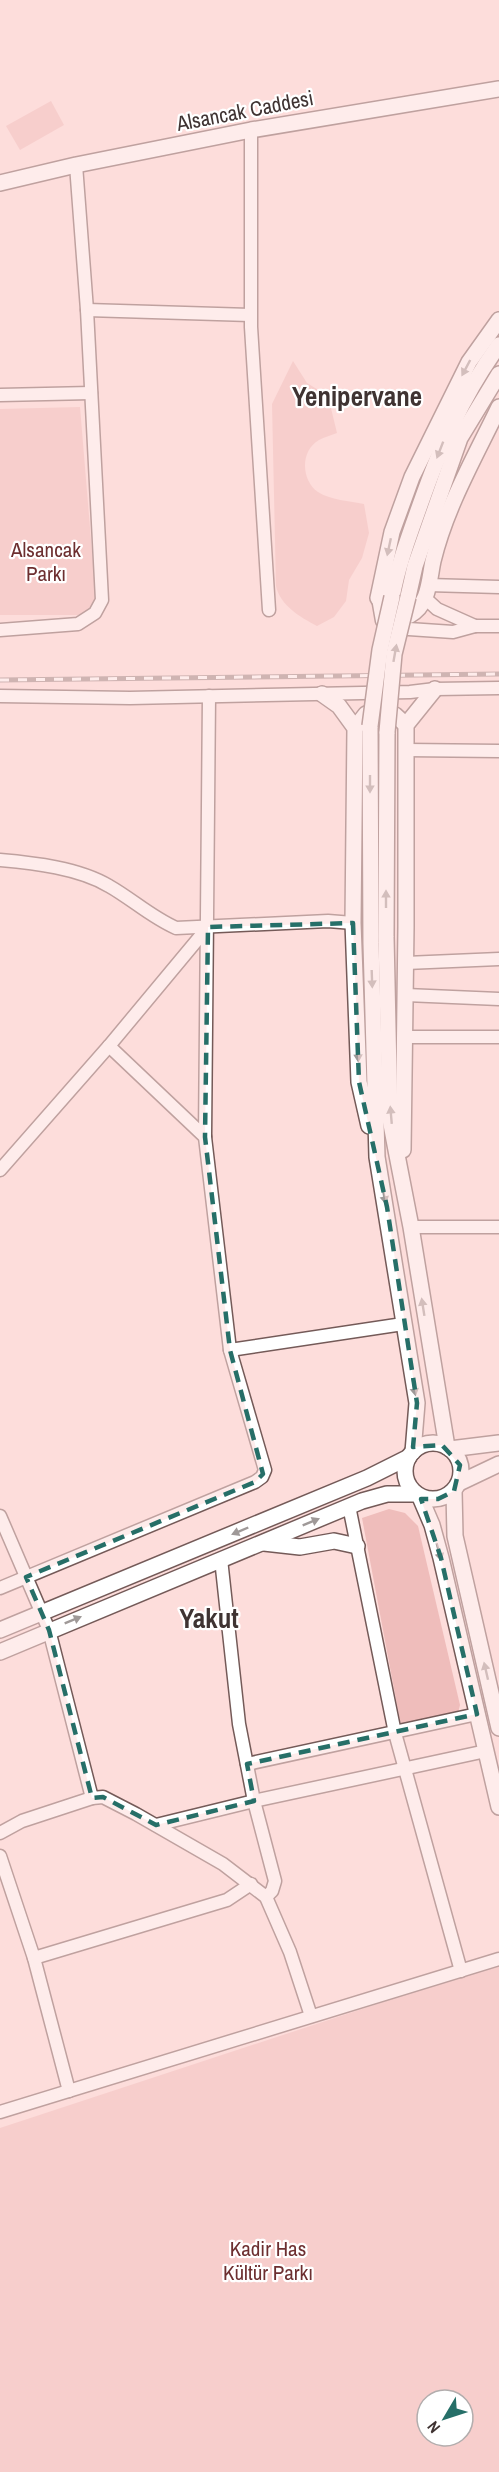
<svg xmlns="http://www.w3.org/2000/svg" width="499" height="2472" viewBox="0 0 499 2472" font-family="'Archivo Narrow',sans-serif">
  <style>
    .green { fill: #efbdbb; fill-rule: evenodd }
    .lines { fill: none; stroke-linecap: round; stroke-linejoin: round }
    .minor-casing { stroke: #745a58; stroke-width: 15 }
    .tertiary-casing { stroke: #745a58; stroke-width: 18 }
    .minor { stroke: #fff; stroke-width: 12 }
    .tertiary { stroke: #fff; stroke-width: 15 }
    .rail-casing { stroke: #988382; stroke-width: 5 }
    .rail { stroke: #fff; stroke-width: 3; stroke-dasharray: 9; stroke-linecap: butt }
    .tertiary-bridge-casing { stroke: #745a58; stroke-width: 18; stroke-linecap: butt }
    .tertiary-bridge { stroke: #fff; stroke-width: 15 }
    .oneway { fill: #9f9998 }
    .marked { fill: none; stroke: #266f68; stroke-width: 4.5; stroke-dasharray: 12 8; stroke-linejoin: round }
    .labels { text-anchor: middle; stroke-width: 4.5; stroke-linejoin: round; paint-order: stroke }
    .street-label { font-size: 21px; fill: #3f3332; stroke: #fff }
    .park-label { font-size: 21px; fill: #6d2f30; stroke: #fff }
    .district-label { font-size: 27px; font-weight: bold; fill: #3f3332; stroke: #fff }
  </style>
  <rect width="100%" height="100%" fill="#fddddb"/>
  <g class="green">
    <path d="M51 101 64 125 20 150 6 126Z"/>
    <path d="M293 361 307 383 328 396 337 433C332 435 324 437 319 440 300 451 301 480 318 492 330 500 350 501 364 504L369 533 362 558 349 580 346 601 334 617 317 626C300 617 280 605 276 586L272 404Z"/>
    <path d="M80 407 96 600 89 609 79 615H0V409Z"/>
    <path d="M389 1509 405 1513 418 1526 460 1705 458 1713 401 1726 362 1518Z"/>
    <path d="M499 1964V2472H0V2128ZM427 2400H463V2436H427Z"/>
  </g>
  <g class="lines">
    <g class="minor-casing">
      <g id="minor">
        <path d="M251 130V327L269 610"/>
        <path d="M87 310 250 315"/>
        <path d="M0 395 91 393"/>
        <path d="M428 585 499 587"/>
        <path d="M378 598 382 621 394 628 453 632 475 626H499"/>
        <path d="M425 598 437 609 475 626"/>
        <path d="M0 630 78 624 95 613 102 600 87 310 76 165"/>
        <path d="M0 696 130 698 410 692 435 689 499 688"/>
        <path d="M406 750 499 751"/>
        <path d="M0 860C34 863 79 868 109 886 132 899 151 917 176 928L328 921 353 923"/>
        <path d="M406 963 499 959"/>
        <path d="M406 995 499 999"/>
        <path d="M405 1037H499"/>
        <path d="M205 1137 209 696"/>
        <path d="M0 1170 109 1046 208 927"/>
        <path d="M411 1227H499"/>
        <path d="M230 1350 403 1324"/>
        <path d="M349 1506 395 1733 461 1971"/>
        <path d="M0 1516 49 1630 92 1798 103 1797 136 1814 223 1864 266 1897 290 1952 311 2016"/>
        <path d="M221 1559 239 1724 254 1801 275 1881 272 1891 266 1897"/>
        <path d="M0 1588 255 1482 262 1477 265 1470 230 1350 205 1137 109 1046"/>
        <path d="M247 1764 477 1714"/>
        <path d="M156 1825 254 1801 486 1751"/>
        <path d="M0 1833 22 1821 92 1798"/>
        <path d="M0 1856 34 1958 69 2091"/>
        <path d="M34 1958 227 1900 251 1884"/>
        <path d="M0 2112 499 1959"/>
      </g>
    </g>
    <g class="tertiary-casing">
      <g id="tertiary">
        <path d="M0 183 76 165 251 130 499 89"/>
        <path d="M499 320 469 362 412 477 392 532 378 598C388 611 395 613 410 615 429 605 429 580 433 561 446 507 475 457 499 407"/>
        <path d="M392 597C398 565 409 536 420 505 441 446 462 396 499 345"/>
        <path d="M408 597 415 566 460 438 499 374"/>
        <path d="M322 694 339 706 355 728 353 923 359 1082 369 1126"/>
        <path d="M370 726 371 943 377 1157 417 1403 413 1452"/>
        <path d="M355 728 366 714 380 709 395 715 406 725"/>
        <path d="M387 732 386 937 390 1119 411 1227 447 1447"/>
        <path d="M403 1150 406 927V725L435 689"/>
        <circle cx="433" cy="1471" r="28"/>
        <path d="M450 1449 499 1443"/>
        <path d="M459 1483 499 1464"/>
        <path d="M454 1491 455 1536 499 1728"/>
        <path d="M420 1497 432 1525 441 1558 499 1807"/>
        <path d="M264 1543 300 1547 334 1541 357 1546"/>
        <path d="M0 1630 367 1478 409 1457"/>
        <path d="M0 1652 362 1501 387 1494H416"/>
      </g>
    </g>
    <use href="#minor" class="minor"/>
    <use href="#tertiary" class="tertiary"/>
    <g class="rail-casing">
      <path id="rail" d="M0 680 499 674"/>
    </g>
    <use href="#rail" class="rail"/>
    <g class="tertiary-bridge-casing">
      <g id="tertiary-bridge">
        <path d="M370 726 380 650 392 597"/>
        <path d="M387 732 394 654 408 597"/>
      </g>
    </g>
    <use href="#tertiary-bridge" class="tertiary-bridge"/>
  </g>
  <defs><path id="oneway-solid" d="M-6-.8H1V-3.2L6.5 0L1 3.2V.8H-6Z" transform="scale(1.5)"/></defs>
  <g class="oneway">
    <use href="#oneway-solid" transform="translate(466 368) rotate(118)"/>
    <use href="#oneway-solid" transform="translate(440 450) rotate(111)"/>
    <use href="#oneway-solid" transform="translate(389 547) rotate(102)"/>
    <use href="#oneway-solid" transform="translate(395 653) rotate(-80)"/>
    <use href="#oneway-solid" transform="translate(370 784) rotate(90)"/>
    <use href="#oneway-solid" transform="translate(386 899) rotate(-90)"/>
    <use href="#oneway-solid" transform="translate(372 979) rotate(88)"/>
    <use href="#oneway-solid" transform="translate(358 1053) rotate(88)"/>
    <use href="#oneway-solid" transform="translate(391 1115) rotate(-95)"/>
    <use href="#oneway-solid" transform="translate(384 1195) rotate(79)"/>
    <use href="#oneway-solid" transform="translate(423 1307) rotate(-99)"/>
    <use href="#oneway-solid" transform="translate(414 1387) rotate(80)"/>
    <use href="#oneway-solid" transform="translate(311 1522) rotate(-22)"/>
    <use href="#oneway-solid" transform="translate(240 1531) rotate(157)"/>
    <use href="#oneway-solid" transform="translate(439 1552) rotate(75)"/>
    <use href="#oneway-solid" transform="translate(73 1620) rotate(-22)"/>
    <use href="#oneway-solid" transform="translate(486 1671) rotate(-103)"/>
  </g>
  <path d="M0 0H499V2472H0ZM353 923 359 1082 387 1207 417 1403 413 1447 442 1445 460 1465 454 1491 438 1499H421L441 1558 477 1714 247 1764 254 1801 156 1825 103 1797 92 1798 49 1630 26 1577 255 1482 263 1474 230 1350 205 1137 208 927Z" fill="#fddddb" fill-opacity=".55" fill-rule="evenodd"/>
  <path class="marked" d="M353 923 359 1082 387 1207 417 1403 413 1447 442 1445 460 1465 454 1491 438 1499H421L441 1558 477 1714 247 1764 254 1801 156 1825 103 1797 92 1798 49 1630 26 1577 255 1482 263 1474 230 1350 205 1137 208 927Z"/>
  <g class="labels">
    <g class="street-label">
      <text transform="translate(245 111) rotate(-11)" y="7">Alsancak Caddesi</text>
    </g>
    <g class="park-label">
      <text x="46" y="557">Alsancak<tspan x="46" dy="24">Parkı</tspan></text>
      <text x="268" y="2256">Kadir Has<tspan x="268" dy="24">Kültür Parkı</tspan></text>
    </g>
    <g class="district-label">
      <text x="357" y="406">Yenipervane</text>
      <text x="209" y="1628">Yakut</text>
    </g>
  </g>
  <g transform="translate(445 2418) rotate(231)"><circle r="28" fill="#ffffff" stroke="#b2adad" stroke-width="1.5"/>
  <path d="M0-4.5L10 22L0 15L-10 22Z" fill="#266f68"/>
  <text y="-9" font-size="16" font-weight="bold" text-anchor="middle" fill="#3f3332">N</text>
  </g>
</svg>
